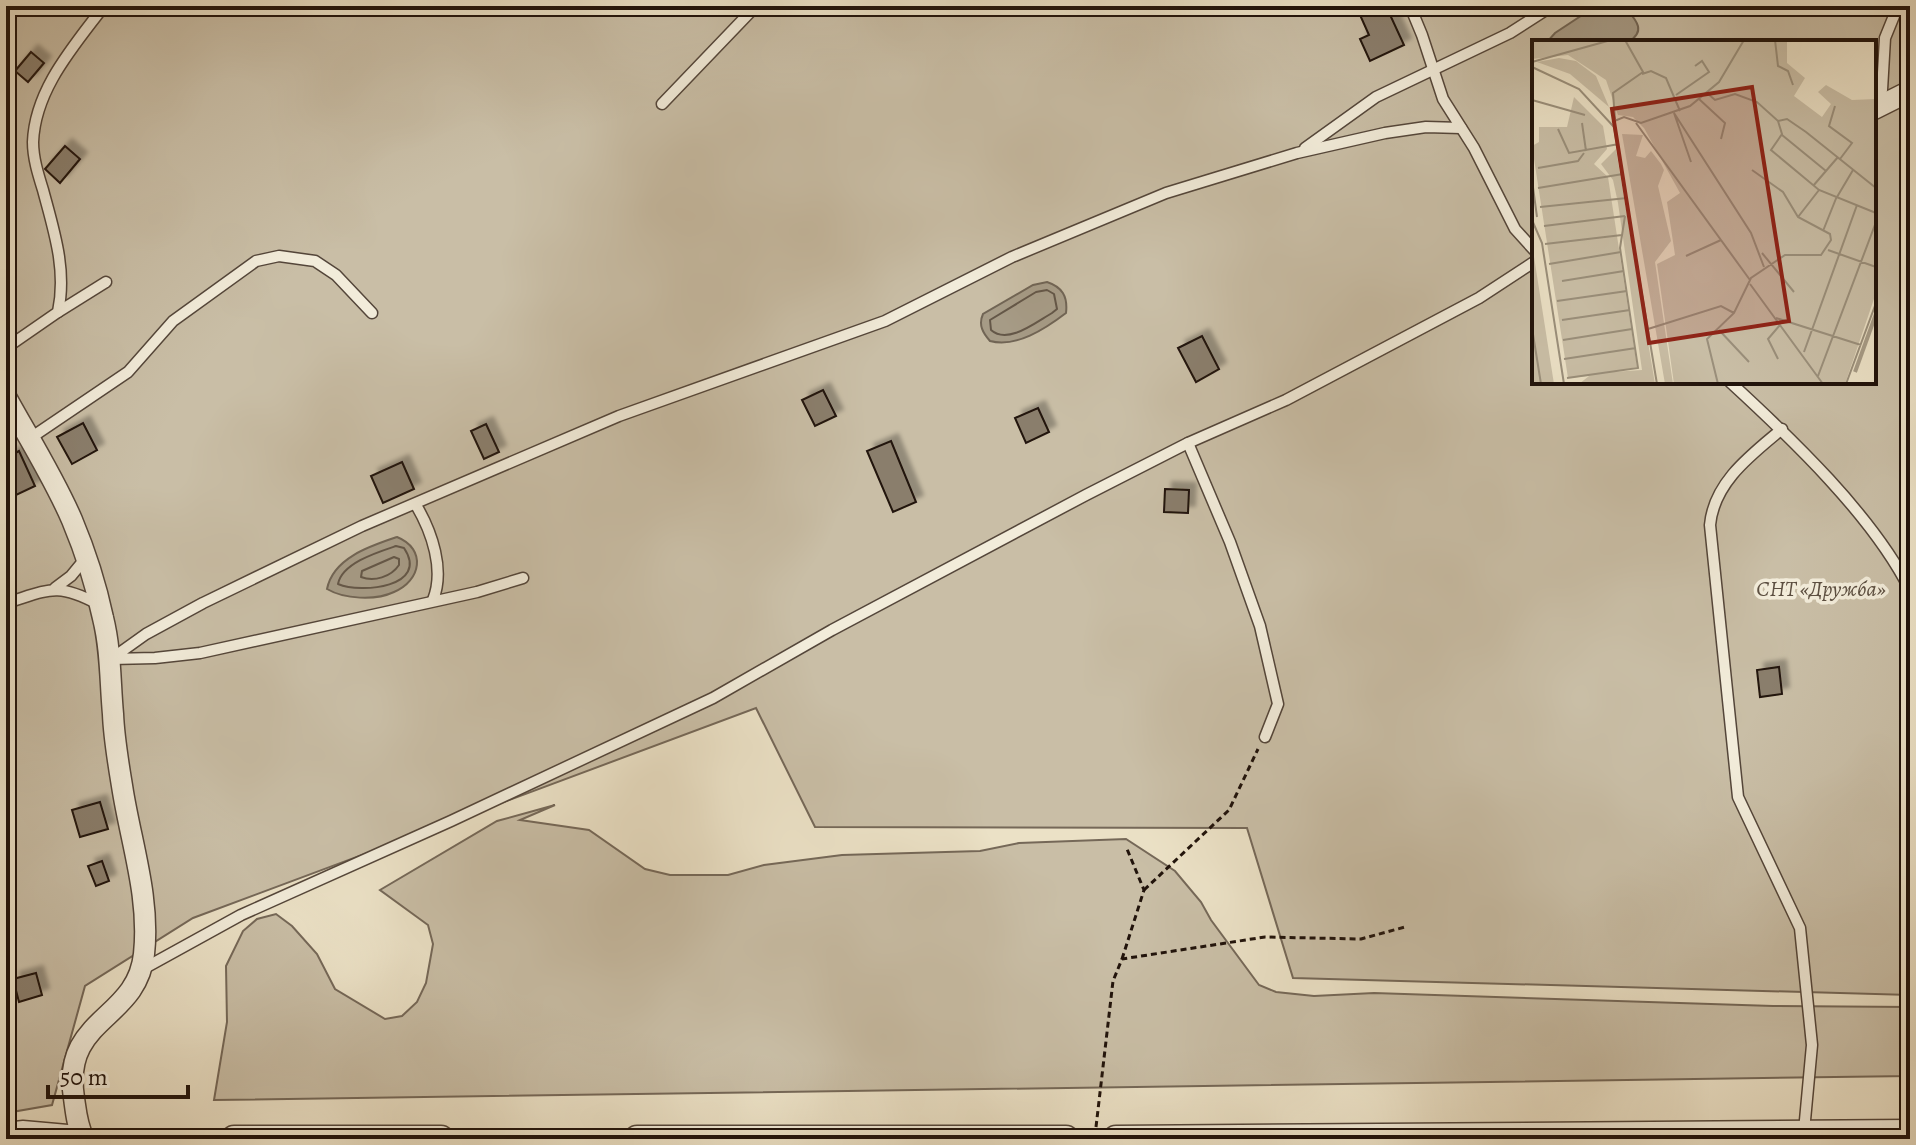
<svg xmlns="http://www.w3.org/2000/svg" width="1916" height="1145" viewBox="0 0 1916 1145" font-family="Alegreya,serif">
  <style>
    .green { fill: #c9bea6; stroke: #756858; stroke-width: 2; fill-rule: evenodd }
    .water { fill: #a69b86; stroke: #716555; stroke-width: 2 }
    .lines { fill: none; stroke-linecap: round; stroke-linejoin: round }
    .shore { stroke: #645748; stroke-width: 2 }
    .building { fill: #8a7e6c; stroke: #21130b; stroke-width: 2; filter: url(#shadow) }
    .service-casing { stroke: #54463a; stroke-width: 13 }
    .minor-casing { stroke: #54463a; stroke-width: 23 }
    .tertiary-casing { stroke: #54463a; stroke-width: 29 }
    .path { stroke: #21130b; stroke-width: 3; stroke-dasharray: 6 4; stroke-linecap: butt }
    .service { stroke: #f2ecda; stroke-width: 10 }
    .minor { stroke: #f2ecda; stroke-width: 20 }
    .tertiary { stroke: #f2ecda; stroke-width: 26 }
    .labels { text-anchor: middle; stroke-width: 7; stroke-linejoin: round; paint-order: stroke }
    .park-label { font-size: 22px; font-style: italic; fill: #5c4f41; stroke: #f2ecda }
    .inset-river { fill: none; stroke: #a69b86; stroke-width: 4 }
    .inset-road { fill: none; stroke: #9a8f7b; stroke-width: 2 }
    .view { fill: #8f2418; fill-opacity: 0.15; stroke: #8f2418; stroke-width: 4 }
    .inset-edge { fill: none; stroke: #21130b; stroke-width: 4 }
  </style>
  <defs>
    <filter id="shadow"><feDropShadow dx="7" dy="-7" stdDeviation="2" flood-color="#0004"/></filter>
  </defs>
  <rect width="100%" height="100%" fill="#ebe1c6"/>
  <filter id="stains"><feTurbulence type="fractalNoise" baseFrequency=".0025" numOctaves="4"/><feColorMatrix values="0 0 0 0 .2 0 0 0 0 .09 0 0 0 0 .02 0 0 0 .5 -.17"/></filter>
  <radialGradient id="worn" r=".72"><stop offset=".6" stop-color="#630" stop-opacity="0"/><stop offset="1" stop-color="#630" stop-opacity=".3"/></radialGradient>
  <g class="green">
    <path d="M6 6H1910V995L1293 978 1247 828 815 827 756 708 193 918 85 986 52 1105 6 1113ZM1534 42H1874V382H1534Z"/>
    <path d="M555 805 520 820 589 830 645 869 670 875H728L764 865 842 855 980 851 1019 843 1126 839 1175 871 1201 902 1211 920 1259 985 1276 992 1314 996 1374 993 1773 1006 1910 1007V1076L214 1100 227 1022 226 966 243 931 257 919 276 914 292 926 317 954 335 989 385 1019 402 1016 417 1002 426 983 433 944 428 925 380 890 497 821Z"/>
  </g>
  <g class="water">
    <path d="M1596 6 1625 7C1636 20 1647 31 1628 42H1547L1555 33Z"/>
    <path d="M1047 282C1062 287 1068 296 1066 313 1045 329 1016 348 990 341 983 333 978 325 983 314L1033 285Z"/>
    <path d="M397 537C427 549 421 581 394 592 375 601 344 599 327 589 333 558 370 546 397 537Z"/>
  </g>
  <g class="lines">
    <g class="shore">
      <path d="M1047 290 1054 294 1057 309 1052 313C1036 322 1008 345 991 330L990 320 1036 292Z"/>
      <path d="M396 546 404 548C430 587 361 594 338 584 342 563 378 552 396 546Z"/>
      <path d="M394 557 399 559V565C391 577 374 582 361 577L362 571Z"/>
    </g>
  </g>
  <g class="building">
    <path d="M1356 6H1386L1404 45 1370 61 1360 39 1369 35Z"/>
    <path d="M31 52 44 63 28 82 15 71Z"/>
    <path d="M65 146 80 159 60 183 45 169Z"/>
    <path d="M1202 336 1219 369 1196 382 1178 348Z"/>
    <path d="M823 390 836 416 815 426 802 400Z"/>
    <path d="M1038 408 1049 432 1026 443 1015 418Z"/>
    <path d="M83 423 97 450 72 464 57 437Z"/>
    <path d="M486 424 499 452 484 459 471 431Z"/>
    <path d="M891 441 916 502 893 512 867 451Z"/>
    <path d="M19 451 35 486 14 496 6 477V458Z"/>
    <path d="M402 462 414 489 383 503 371 476Z"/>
    <path d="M1165 489 1189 490 1188 513 1164 512Z"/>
    <path d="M1779 667 1782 694 1760 697 1757 670Z"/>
    <path d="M100 802 108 829 80 837 72 810Z"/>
    <path d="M102 861 109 881 96 886 88 866Z"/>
    <path d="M36 973 42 995 19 1002 13 979Z"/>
  </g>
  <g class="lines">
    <g class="service-casing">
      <g id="service">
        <path d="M1410 6 1422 35 1443 99 1474 148 1515 229 1534 250"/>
        <path d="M662 104 756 6"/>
        <path d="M1877 106 1882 90 1885 38 1898 6"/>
        <path d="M1305 148 1376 97 1510 33 1552 6"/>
        <path d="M58 312 106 282"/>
        <path d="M6 348 58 312C67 270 54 231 43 190 38 174 33 158 33 142 35 89 74 46 104 6"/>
        <path d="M1730 382C1791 438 1873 516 1910 590"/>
        <path d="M1782 429C1751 455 1714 482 1710 525L1738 797 1800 928 1812 1045 1804 1131"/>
        <path d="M29 439 128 372 173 321 256 261 279 256 315 261 336 275 372 313"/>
        <path d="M1188 443 1230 542 1260 626 1278 704 1265 737"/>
        <path d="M416 505C432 532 445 570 433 600"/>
        <path d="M523 578 477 592 200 653 155 658 111 659 146 634 203 603 362 526 619 416 885 321 1012 257 1166 193 1297 153 1385 133 1426 127 1461 128"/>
        <path d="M55 588 71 576 85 559"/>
        <path d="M6 603C49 590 56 582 98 604"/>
        <path d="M143 969 241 915 451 821 713 698 832 630 1086 495 1188 443 1286 400 1409 335 1479 298 1534 262"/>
        <path d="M6 1128 23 1126 79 1131"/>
      </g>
    </g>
    <g class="minor-casing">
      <g id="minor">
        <path d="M1874 109 1910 91"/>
        <path d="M6 397C28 437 54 478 72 520 85 551 96 585 103 618 111 650 110 682 113 714 114 740 119 767 123 792 132 846 150 899 144 954 137 1021 61 1017 74 1098 76 1112 77 1126 84 1139"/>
      </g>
    </g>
    <g class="tertiary-casing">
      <g id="tertiary">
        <path d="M234 1139H441"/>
        <path d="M637 1139H1066"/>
        <path d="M1116 1139 1910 1133"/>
      </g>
    </g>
    <g class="path">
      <path d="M1144 890 1229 810 1258 749"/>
      <path d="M1122 959 1144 890 1127 849"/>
      <path d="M1096 1127 1113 981 1122 959 1265 937 1361 939 1405 927"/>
    </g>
    <use href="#service" class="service"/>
    <use href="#minor" class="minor"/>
    <use href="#tertiary" class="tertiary"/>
  </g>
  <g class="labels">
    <g class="park-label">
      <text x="1821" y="596">СНТ «Дружба»</text>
    </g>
  </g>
  <g transform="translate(1532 40)">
    <rect width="344" height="344" fill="#ebe1c6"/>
    <path d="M0 0H255V23L273 38 262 56 290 77 299 64 286 52 294 45 320 60 344 59V253L313 344H142L125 224 143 215 135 162 148 153 112 88 101 77 86 75 74 40 36 15 0 19ZM27 18 44 21 64 36 77 67 38 34 5 22ZM42 57 71 86 75 109 62 124 76 137 105 327 80 332 110 330 86 163 81 140 69 124 84 109 123 344H47L57 336 36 338 0 106 7 102V87H35ZM90 94 111 95 104 116 113 118 119 111 129 124 132 130 126 146 139 201 123 222 141 344H133ZM0 204 22 344H0Z" fill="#c9bea6"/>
    <path class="inset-river" d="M323 332 344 274"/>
    <path class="inset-road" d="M243 0 246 26 256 31 261 45M0 22 79 0M0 27 47 49 82 87 125 344M110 34 119 31 134 38 148 71M175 53 183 60 203 54 225 62 246 81 255 79 274 92 344 148M144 55 177 32 170 21 163 26M167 59 193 83 189 99M0 60 53 75M303 66 297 86 320 103 308 119M83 79 81 53 111 32 93 0M246 81 250 94 239 110 287 150 344 173M80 82 92 77 109 83 158 66 187 42 212 0M50 83 54 111M104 83 218 240M26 89 37 113 87 104M250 95 294 131M159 122 142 73 219 193 232 227M6 128 46 121 52 113M0 140 5 177M281 146 306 117M6 148 91 134M305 157 321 130M8 167 95 158M266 177 287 150M0 180 10 203 32 344M12 186 93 176M291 191 305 156M13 204 90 195M296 210 344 227M230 213 262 252M154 216 189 200M17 224 89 212M30 241 92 231M218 244 291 344M25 261 95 251M244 278 329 305M30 280 98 270M0 288 9 344M116 289 189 266 202 273M187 290 217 322M31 300 100 289M272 312 325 165M32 319 104 308M246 319 236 299 248 285M286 336 344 182M35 338 106 328 88 208 93 176M186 344 175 299 202 273 219 238 253 215H289L299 200 298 194 266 177 251 152 220 130M314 344 344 263"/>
    <path class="view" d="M220 47 257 281 117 303 80 69Z"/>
    <rect width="344" height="344" class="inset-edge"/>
  </g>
  <rect width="1916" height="1145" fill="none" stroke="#ebe1c6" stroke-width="32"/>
  <rect x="8" y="8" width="1900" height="1129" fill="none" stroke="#21130b" stroke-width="4"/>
  <rect x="16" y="16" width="1884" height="1113" fill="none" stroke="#21130b" stroke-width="2"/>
  <path d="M48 1085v12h140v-12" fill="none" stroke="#21130b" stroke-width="4"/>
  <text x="60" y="1085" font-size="24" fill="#21130b" stroke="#f2ecda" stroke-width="6" paint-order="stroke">50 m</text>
  <rect width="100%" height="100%" filter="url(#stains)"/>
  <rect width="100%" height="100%" fill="url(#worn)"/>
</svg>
